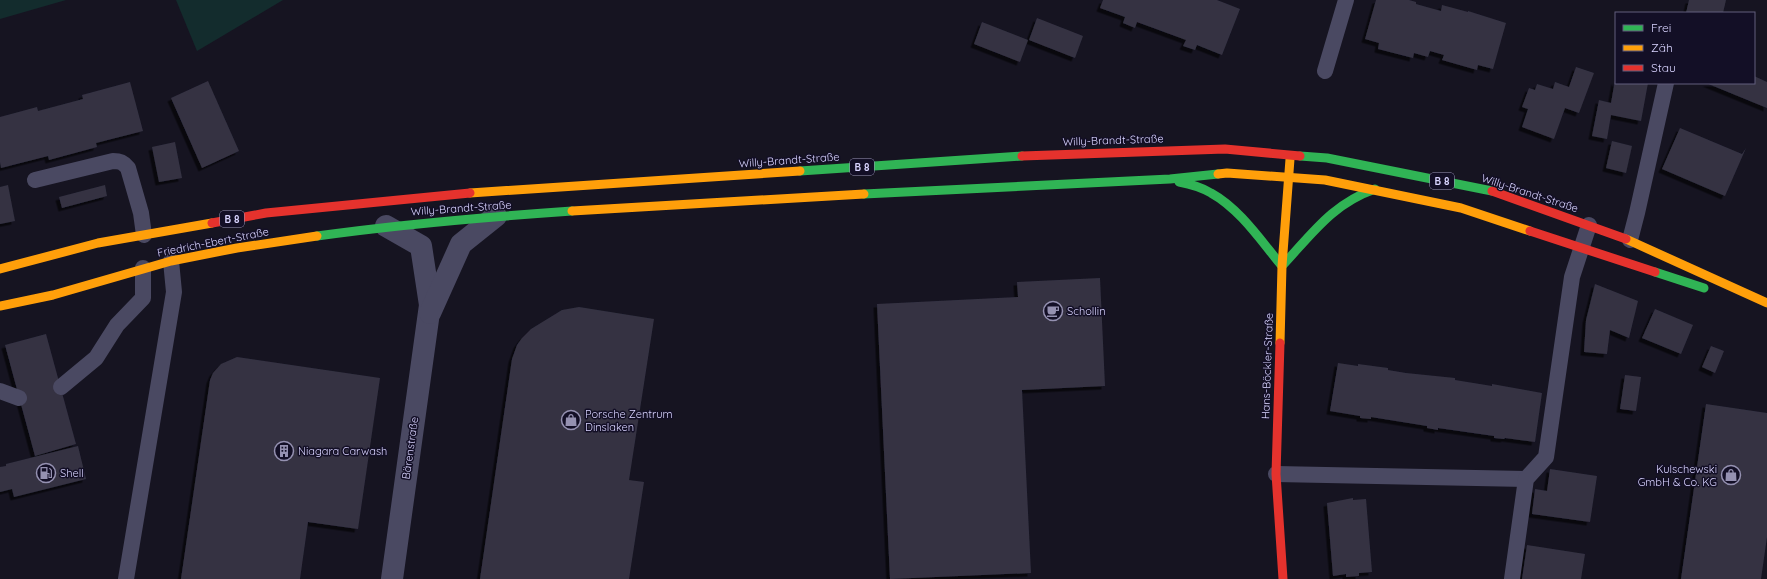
<svg xmlns="http://www.w3.org/2000/svg" width="1767" height="579" viewBox="0 0 1767 579" font-family="Quicksand,sans-serif">
  <style>
    .green { fill: #132c2d }
    .building { fill: #343243; filter: url(#shadow) }
    .lines { fill: none; stroke-linecap: round; stroke-linejoin: round }
    .lane { stroke: #4a4962; stroke-width: 16 }
    .street { stroke: #4a4962; stroke-width: 22 }
    .fast { stroke: #30b455; stroke-width: 9 }
    .slow { stroke: #ff9f0a; stroke-width: 9 }
    .jam { stroke: #e5322d; stroke-width: 9 }
    .labels { text-anchor: middle; stroke-width: 3; stroke-linejoin: round; paint-order: stroke }
    .shield { fill: #130f26; stroke: #9e99be; stroke-width: 1 }
    .shield-label { font-size: 10px; font-weight: bold; fill: #d9d4ff }
    .street-label { font-size: 11px; fill: #d9d4ff; stroke: #130f26 }
    .poi-label { font-size: 11px; fill: #d9d4ff; stroke: #130f26; text-anchor: start }
  </style>
  <defs>
    <filter id="shadow"><feDropShadow dx="-3.5" dy="3.5" stdDeviation="0" flood-color="#0009"/></filter>
  </defs>
  <rect width="100%" height="100%" fill="#161421"/>
  <g class="green">
    <path d="M0 0H66L0 19Z"/>
    <path d="M176 0H283L197 51Z"/>
  </g>
  <g class="building">
    <path d="M1103 0H1217L1240 9 1222 55 1197 45 1195 50 1183 46 1186 40 1137 22 1135 28 1123 23 1125 17 1100 8Z"/>
    <path d="M1376 0H1409L1416 2V4L1441 11 1442 5 1468 12V11L1506 23 1493 69 1478 65 1477 70 1442 60 1444 55 1430 51 1428 57 1414 53 1413 58 1378 49 1379 43 1365 39Z"/>
    <path d="M1689 0H1726L1723 13H1686Z"/>
    <path d="M1037 18 1083 36 1075 58 1029 40Z"/>
    <path d="M982 22 1028 40 1020 62 974 44Z"/>
    <path d="M1576 67 1594 73 1579 113 1565 108 1554 139 1522 127 1528 109 1522 107 1529 88 1535 90 1537 84 1553 89 1555 82 1569 87Z"/>
    <path d="M1754 76 1767 82V108L1706 83H1754Z"/>
    <path d="M1615 80 1616 83H1648L1641 121 1611 115 1607 139 1592 136 1599 100 1611 103Z"/>
    <path d="M208 81 239 151 202 168 171 98Z"/>
    <path d="M130 82 143 131 96 143 97 147 49 160 48 156 1 168 0 162V117L37 107 38 111 83 99 82 95Z"/>
    <path d="M1680 128 1742 154 1746 148 1725 196 1662 169Z"/>
    <path d="M1612 141 1632 146 1626 173 1606 168Z"/>
    <path d="M175 142 182 178 159 182 152 147Z"/>
    <path d="M8 185 15 221 0 224V187Z"/>
    <path d="M105 185 107 196 62 208 59 197Z"/>
    <path d="M1100 278 1105 386 1022 390 1031 573 890 579 877 304 1018 297 1017 282Z"/>
    <path d="M1595 284 1638 301 1629 338 1610 330 1607 354 1584 352 1586 320Z"/>
    <path d="M579 307 654 319 629 480 644 482 629 579H480L512 359 517 345 522 338 531 329 562 310Z"/>
    <path d="M1655 309 1693 325 1681 354 1642 338Z"/>
    <path d="M46 334 76 444 35 456 5 345Z"/>
    <path d="M1711 346 1724 351 1715 373 1702 367Z"/>
    <path d="M237 357 380 378 358 529 308 522 300 579H181L210 380 213 373 221 364Z"/>
    <path d="M1338 363 1358 366V364L1388 368V370L1406 373 1455 378V380L1492 386V384L1542 393 1535 442 1505 438 1504 439 1494 438V436L1438 428V430L1427 428V426L1371 417V419L1360 418V416L1330 411Z"/>
    <path d="M1625 375 1641 377 1636 411 1620 409Z"/>
    <path d="M1706 404 1767 413V537L1761 579H1681Z"/>
    <path d="M78 446 86 479 14 497 12 489 0 492V467L6 466V464Z"/>
    <path d="M1550 469 1597 476 1590 522 1532 514 1535 489 1547 491Z"/>
    <path d="M1353 498V500L1366 499 1372 572 1359 573V576L1346 577V574L1333 576 1327 503Z"/>
    <path d="M1527 545 1585 554 1581 579H1522Z"/>
  </g>
  <g class="lines">
    <g class="lane">
      <path d="M1325 71 1346 0"/>
      <path d="M35 180 113 161C120 161 123 162 128 168L141 213 144 235"/>
      <path d="M1630 240 1637 213 1666 83"/>
      <path d="M61 387 96 358 117 325 143 298V268"/>
      <path d="M0 391 19 398"/>
      <path d="M1276 474 1526 479"/>
      <path d="M126 579 174 292 171 261"/>
      <path d="M1512 579 1526 479 1546 457 1572 277 1589 225"/>
    </g>
    <g class="street">
      <path d="M386 226 421 246 430 305 392 579"/>
      <path d="M430 313 461 244 496 216"/>
    </g>
    <g class="fast">
      <path d="M1300 156 1327 158 1492 191"/>
      <path d="M800 171 1022 156"/>
      <path d="M1179 182C1190 184 1201 187 1211 193 1240 209 1261 241 1282 266 1312 234 1332 204 1375 189"/>
      <path d="M864 194 1170 179 1218 174"/>
      <path d="M317 236C402 224 486 217 572 211"/>
      <path d="M1655 272 1704 288"/>
    </g>
    <g class="slow">
      <path d="M1218 174 1227 173 1325 180 1461 208 1530 231"/>
      <path d="M470 193 800 171"/>
      <path d="M572 211 864 194"/>
      <path d="M1626 239 1767 303"/>
      <path d="M0 269 98 243 212 223"/>
      <path d="M0 306 53 295 171 261 237 248 317 236"/>
      <path d="M1280 343 1282 266 1290 159"/>
    </g>
    <g class="jam">
      <path d="M1022 156 1225 149 1300 156"/>
      <path d="M1492 191 1626 239"/>
      <path d="M212 223 266 213 470 193"/>
      <path d="M1530 231 1655 272"/>
      <path d="M1280 343 1276 474 1283 579"/>
    </g>
  </g>
  <defs>
    <g id="cafe-ring" transform="scale(1)"><circle r="9.5" fill="#130f26" stroke="#9591b1" stroke-width="1.5"/><path d="M-5.5-4.5H6V0H3Q3 3.5 0 3.5H-2.5Q-5.5 3.5-5.5 0ZM3-3.2v2h1.7v-2ZM-6 4.5H4V6H-6Z" fill="#9591b1"/></g>
    <g id="shop-ring" transform="scale(1)"><circle r="9.5" fill="#130f26" stroke="#9591b1" stroke-width="1.5"/><path d="M-5-2.5h2.3a2.7 3.5 0 0 1 5.4 0H5L5.5 6h-11ZM-1.5-2.5h3a1.5 2.3 0 0 0-3 0Z" fill="#9591b1"/></g>
    <g id="building-ring" transform="scale(1)"><circle r="9.5" fill="#130f26" stroke="#9591b1" stroke-width="1.5"/><path d="M-4-6H4V6H1V3H-1V6H-4ZM-2.5-4.3h1.7v1.8h-1.7ZM.8-4.3h1.7v1.8H.8ZM-2.5-1h1.7V.8h-1.7ZM.8-1h1.7V.8H.8Z" fill="#9591b1"/></g>
    <g id="fuel-ring" transform="scale(1)"><circle r="9.5" fill="#130f26" stroke="#9591b1" stroke-width="1.5"/><path d="M-5.5-6h7V0h2V4h1.3V-2.5L3-4.5l.8-.8L6-3V5H2.5V1h-1V6h-7ZM-4.2-4.7v3.2H.2V-4.7Z" fill="#9591b1"/></g>
  </defs>
  <g fill-rule="evenodd">
    <use href="#cafe-ring" x="1053" y="311"/>
    <use href="#shop-ring" x="571" y="420"/>
    <use href="#building-ring" x="284" y="451"/>
    <use href="#fuel-ring" x="46" y="473"/>
    <use href="#shop-ring" x="1731" y="475"/>
  </g>
  <g class="labels">
    <g class="shield">
      <rect x="850" y="159" width="24" height="16" rx="3"/>
      <rect x="1430" y="173" width="24" height="16" rx="3"/>
      <rect x="220" y="211" width="24" height="16" rx="3"/>
    </g>
    <g class="shield-label">
      <text x="862" y="171">B 8</text>
      <text x="1442" y="185">B 8</text>
      <text x="232" y="223">B 8</text>
    </g>
    <g class="street-label">
      <text transform="translate(1113 140) rotate(-2)" y="4">Willy-Brandt-Straße</text>
      <text transform="translate(789 160) rotate(-4)" y="4">Willy-Brandt-Straße</text>
      <text transform="translate(1530 193) rotate(18)" y="4">Willy-Brandt-Straße</text>
      <text transform="translate(461 208) rotate(-4)" y="4">Willy-Brandt-Straße</text>
      <text transform="translate(213 242) rotate(-11)" y="4">Friedrich-Ebert-Straße</text>
      <text transform="translate(1267 366) rotate(-88)" y="4">Hans-Böckler-Straße</text>
      <text transform="translate(410 448) rotate(-82)" y="4">Bärenstraße</text>
    </g>
    <g class="poi-label">
      <text x="1067" y="315">Schollin</text>
      <text x="585" y="418">Porsche Zentrum<tspan x="585" dy="13">Dinslaken</tspan></text>
      <text x="298" y="455">Niagara Carwash</text>
      <text x="1717" y="473" text-anchor="end">Kulschewski<tspan x="1717" dy="13">GmbH &amp; Co. KG</tspan></text>
      <text x="60" y="477">Shell</text>
    </g>
  </g>
  <rect x="1615" y="12" width="140" height="72" fill="#130f26" stroke="#625e7d"/>
  <rect x="1623" y="25" width="20" height="6" fill="#30b455" stroke="#625e7d"/>
  <text x="1651" y="32" font-size="12" fill="#d9d4ff">Frei</text>
  <rect x="1623" y="45" width="20" height="6" fill="#ff9f0a" stroke="#625e7d"/>
  <text x="1651" y="52" font-size="12" fill="#d9d4ff">Zäh</text>
  <rect x="1623" y="65" width="20" height="6" fill="#e5322d" stroke="#625e7d"/>
  <text x="1651" y="72" font-size="12" fill="#d9d4ff">Stau</text>
</svg>
